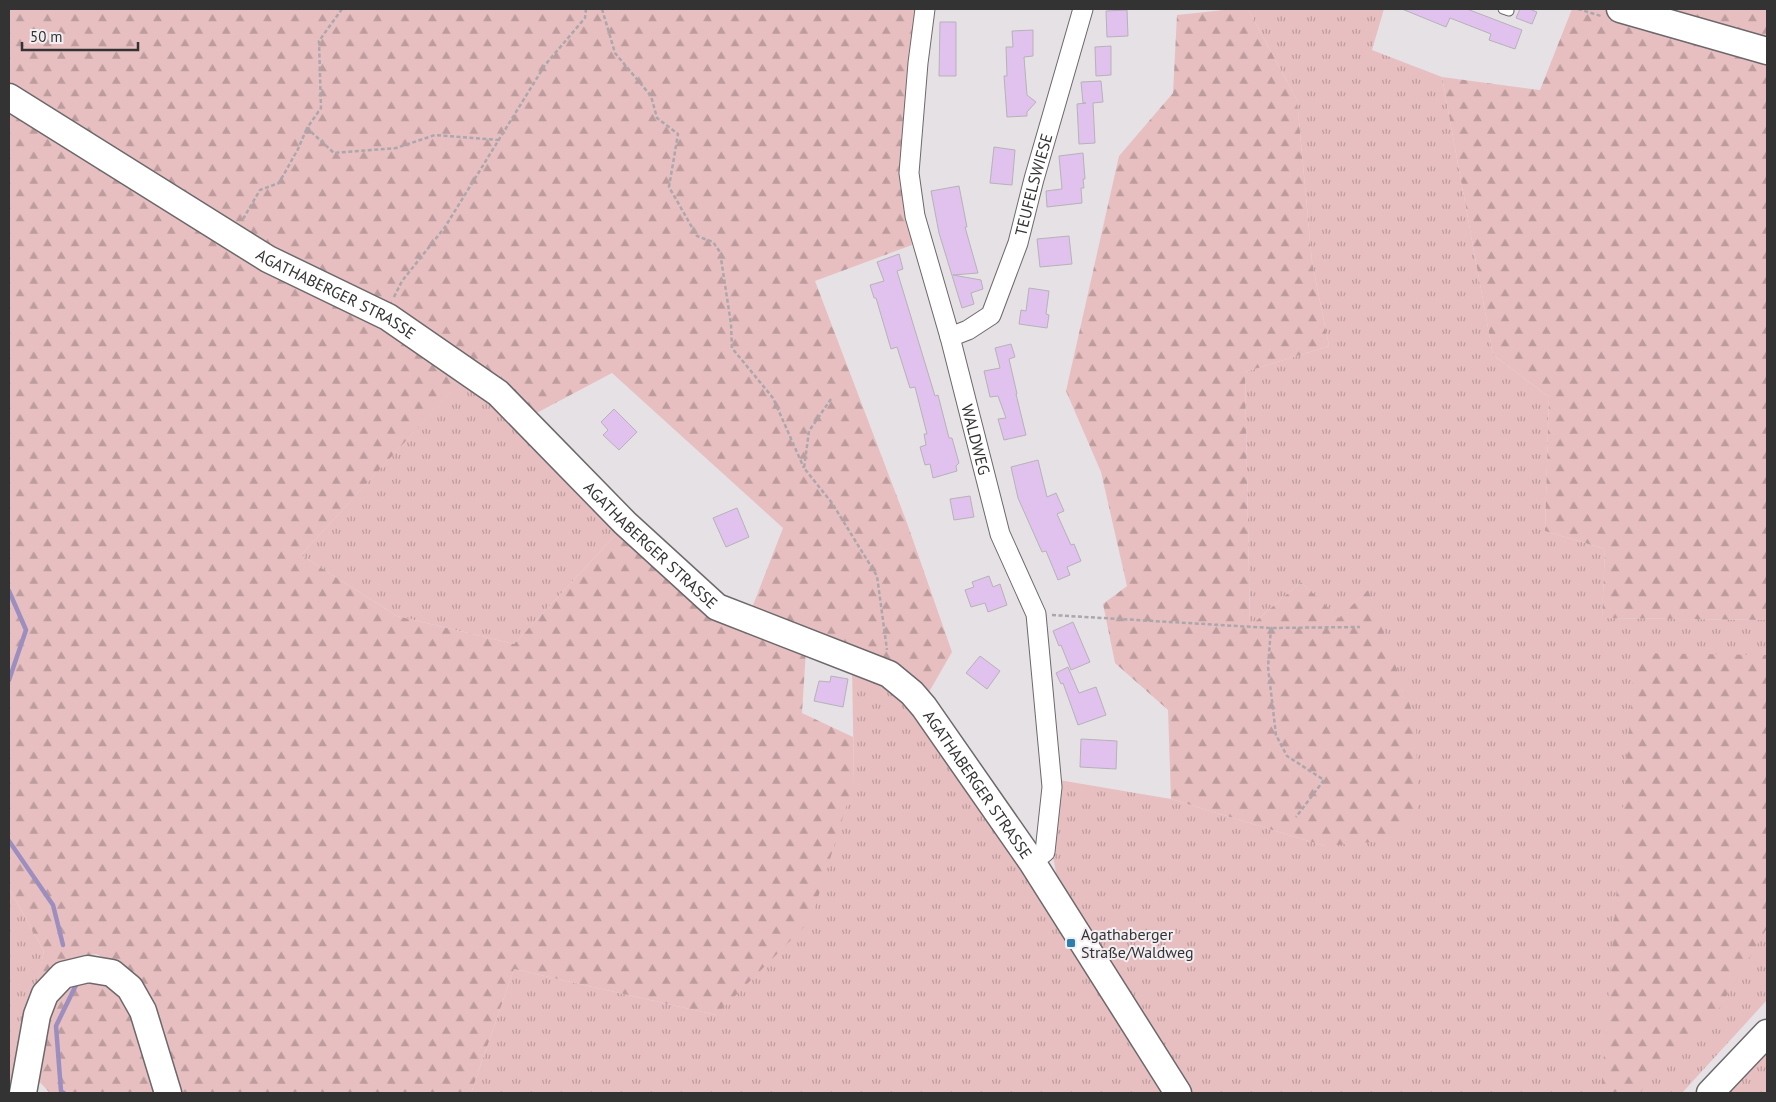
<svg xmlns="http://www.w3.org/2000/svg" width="1776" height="1102" viewBox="0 0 1776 1102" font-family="'PT Sans',sans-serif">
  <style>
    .grass { fill: url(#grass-tufts) }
    .forest { fill: url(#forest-firs) }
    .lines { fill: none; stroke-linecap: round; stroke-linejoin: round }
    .stream { stroke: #9c8fbf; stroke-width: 4.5 }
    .building { fill: #e1c1ee; stroke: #b5b3b7 }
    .lane-casing { stroke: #6c686b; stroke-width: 11 }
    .street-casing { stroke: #6c686b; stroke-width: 21 }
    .secondary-casing { stroke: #6c686b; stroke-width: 29 }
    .path { stroke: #aba7aa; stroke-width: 2.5; stroke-dasharray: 4 2.5; stroke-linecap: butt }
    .lane { stroke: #fff; stroke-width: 9 }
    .street { stroke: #fff; stroke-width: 19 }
    .secondary { stroke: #fff; stroke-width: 26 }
    .poi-dot { fill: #2a80af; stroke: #f3eef2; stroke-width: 2 }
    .labels { text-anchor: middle; stroke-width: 4; stroke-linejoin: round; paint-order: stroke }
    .street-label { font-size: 16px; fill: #343334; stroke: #f3eef2 }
    .poi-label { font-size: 16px; fill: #343334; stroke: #f3eef2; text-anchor: start }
  </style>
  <defs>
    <pattern id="grass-tufts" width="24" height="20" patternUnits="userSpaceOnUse" patternTransform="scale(1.25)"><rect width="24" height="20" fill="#e8bfc1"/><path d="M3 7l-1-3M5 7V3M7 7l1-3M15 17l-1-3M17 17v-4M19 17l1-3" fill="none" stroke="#bd9c9e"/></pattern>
    <pattern id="forest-firs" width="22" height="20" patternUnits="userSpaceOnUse" patternTransform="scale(1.25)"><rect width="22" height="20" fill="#e8bfc1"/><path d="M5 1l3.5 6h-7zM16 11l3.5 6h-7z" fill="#bd9c9e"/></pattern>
  </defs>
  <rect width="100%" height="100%" fill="#e6e1e5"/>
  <g class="grass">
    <path d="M1248 9H1384L1372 50 1442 77 1493 355 1549 397 1545 531 1605 549 1602 618 1767 620V1000L1682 1093H1185L1058 883 1052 851 1059 780 1171 799 1325 846 1368 590 1339 619 1301 582 1250 626 1245 372 1329 346 1312 262 1297 100Z"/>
    <path d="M464 377 621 529 514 644 397 616 301 555Z"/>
    <path d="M852 667 902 690 1170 1093H471L514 969 716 1015 854 782Z"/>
    <path d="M9 888 44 951 15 1093H9Z"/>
    <path d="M1767 1041V1093H1724Z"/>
  </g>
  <g class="forest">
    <path d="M9 9H915L903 157 912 245 815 281 907 523 952 652 925 699 913 685 890 666 750 613 783 528 612 373 529 417 500 388 472 369 301 555 397 616 514 644 621 529 714 613 806 650 802 713 853 737 854 782 811 920 716 1015 514 969 471 1093H176L146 993 126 968 96 954 65 961 37 982 44 951 9 888Z"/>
    <path d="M1233 9H1248L1297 100 1312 262 1329 346 1245 372 1250 626 1301 582 1339 618 1368 590 1416 722 1418 820 1372 842 1325 846 1171 799 1168 710 1115 663 1103 604 1127 586 1101 472 1066 391 1119 156 1173 93 1177 15Z"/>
    <path d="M1572 9H1767V620L1602 618 1605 549 1545 531 1549 397 1493 355 1442 77 1540 90Z"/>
    <path d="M1635 653 1767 655V928L1711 1022 1639 1093H1601Z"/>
    <path d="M87 977 112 985 131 1007 160 1093H50L35 1077 47 1011 64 988Z"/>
  </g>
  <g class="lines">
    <g class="stream">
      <path d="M9 591 26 630 9 680"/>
      <path d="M9 841 53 905 63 945"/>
      <path d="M64 1093 61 1091 56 1026 76 985"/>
    </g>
  </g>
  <g class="building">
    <path d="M1402 9H1467L1522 30 1515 49 1489 40 1491 34 1450 18 1446 27Z"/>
    <path d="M1520 9H1529L1537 12 1532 24 1516 18Z"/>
    <path d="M1127 10 1128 36 1107 37 1106 11Z"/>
    <path d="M940 22H956V76H939Z"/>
    <path d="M1033 30V56L1024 57 1027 95 1036 102 1027 112V116L1007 117 1004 76H1007L1006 47H1013L1012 31Z"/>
    <path d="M1111 46V75L1096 76 1095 47Z"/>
    <path d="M1101 81 1103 102 1093 103 1095 143 1079 144 1077 104 1086 103H1083L1081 82Z"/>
    <path d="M994 147 1015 150 1012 185 990 183Z"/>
    <path d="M1083 153 1085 179H1083L1084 188H1081L1082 203 1047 207 1046 191 1062 189 1059 156Z"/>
    <path d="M959 186 967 227H965L978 273 953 275 981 280 983 289 971 293 974 304 962 308 939 233 931 191Z"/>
    <path d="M1069 236 1072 264 1040 267 1037 239Z"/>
    <path d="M899 254 903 269 897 271 935 396 938 395 949 438H952L959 463 956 466 957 471 933 478 930 464 925 465 920 447 926 445 924 434H927L915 387 910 388 897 347 891 349 876 298H874L870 285 884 281 877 262Z"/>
    <path d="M1029 288 1049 291 1046 314 1049 315 1047 328 1019 324 1021 310 1026 311Z"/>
    <path d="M1011 344 1015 357 1009 359 1017 394H1016L1026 435 1004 440 998 419 1006 418 998 396 990 397 984 371 1000 368 995 348Z"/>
    <path d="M614 409 637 432 619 450 603 435 608 430 601 422Z"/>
    <path d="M1038 460 1047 497 1056 493 1064 511 1057 514 1071 545 1074 544 1081 561 1067 567 1070 575 1058 580 1046 551 1042 552 1018 498 1011 467Z"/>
    <path d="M970 496 974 517 954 520 950 499Z"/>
    <path d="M737 508 749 537 726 547 713 518Z"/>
    <path d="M989 576 993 587 1000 584 1007 605 988 612 985 603 971 607 965 590 974 587 972 582Z"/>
    <path d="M1073 622 1090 662 1071 670 1061 645 1059 646 1053 631Z"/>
    <path d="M980 656 1000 671 987 689 966 673Z"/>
    <path d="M1068 667 1079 693 1096 687 1106 715 1078 725 1063 683 1061 684 1056 673Z"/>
    <path d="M831 676 848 679 843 707 814 701 819 681 830 682Z"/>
    <path d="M1081 739 1117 741 1116 769 1080 767Z"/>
  </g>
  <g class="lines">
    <g class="lane-casing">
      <path id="lane" d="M1503 9 1509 11"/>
    </g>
    <g class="street-casing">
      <g id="street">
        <path id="s1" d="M925 9 918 63 909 173 915 216 950 337 1000 534 1036 614 1052 787 1045 852 1032 862"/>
        <path id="s2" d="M950 337 968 330 991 315 1018 243 1034 179 1083 9"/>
      </g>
    </g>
    <g class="secondary-casing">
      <g id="secondary">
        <path d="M1620 9 1767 51"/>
        <path id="s3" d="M9 97 268 259 388 317 498 393 625 523 717 607 889 674 912 693 924 707 1032 862 1178 1093"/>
        <path d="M23 1093 37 1015 45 994 63 975 88 969 112 973 130 988 143 1011 168 1093"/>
        <path d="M1710 1093 1767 1033"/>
      </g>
    </g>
    <g class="path">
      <path d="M342 9 319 41 321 108 307 128 334 153 396 148 435 135 499 140"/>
      <path d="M602 9 615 53 651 96 657 118 678 134 669 187 697 236 713 242 720 252 731 324 732 348 773 398 804 468"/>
      <path d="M1578 9 1601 16"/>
      <path d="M243 219 260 190 279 183 298 149 307 128"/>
      <path d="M394 297 402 281 445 227 545 65 585 18 586 9"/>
      <path d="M831 399 809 431 804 468 832 503 877 576 887 650"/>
      <path d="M1052 615 1271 628 1360 627"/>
      <path d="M1271 628 1268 667 1276 735 1287 756 1324 780 1296 817"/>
    </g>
    <use href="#lane" class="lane"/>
    <use href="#street" class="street"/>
    <use href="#secondary" class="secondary"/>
  </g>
  <rect class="poi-dot" x="1066" y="938" width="10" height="10" rx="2.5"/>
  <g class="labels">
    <g class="street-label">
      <text dy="6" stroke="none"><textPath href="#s2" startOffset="184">TEUFELSWIESE</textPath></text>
      <text dy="6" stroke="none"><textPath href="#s3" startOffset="382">AGATHABERGER STRASSE</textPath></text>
      <text dy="6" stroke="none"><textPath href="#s1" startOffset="440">WALDWEG</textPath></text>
      <text dy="6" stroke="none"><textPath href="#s3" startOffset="788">AGATHABERGER STRASSE</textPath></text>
      <text dy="6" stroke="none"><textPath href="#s3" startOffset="1206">AGATHABERGER STRASSE</textPath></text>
    </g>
    <g class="poi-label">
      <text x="1081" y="940">Agathaberger<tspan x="1081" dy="18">Straße/Waldweg</tspan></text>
    </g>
  </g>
  <rect width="1776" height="1102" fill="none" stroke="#343334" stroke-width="20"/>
  <path d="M22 42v8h116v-8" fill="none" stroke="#343334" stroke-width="2.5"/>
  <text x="30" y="42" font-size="15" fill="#343334" stroke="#f3eef2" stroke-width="4" paint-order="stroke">50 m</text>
</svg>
